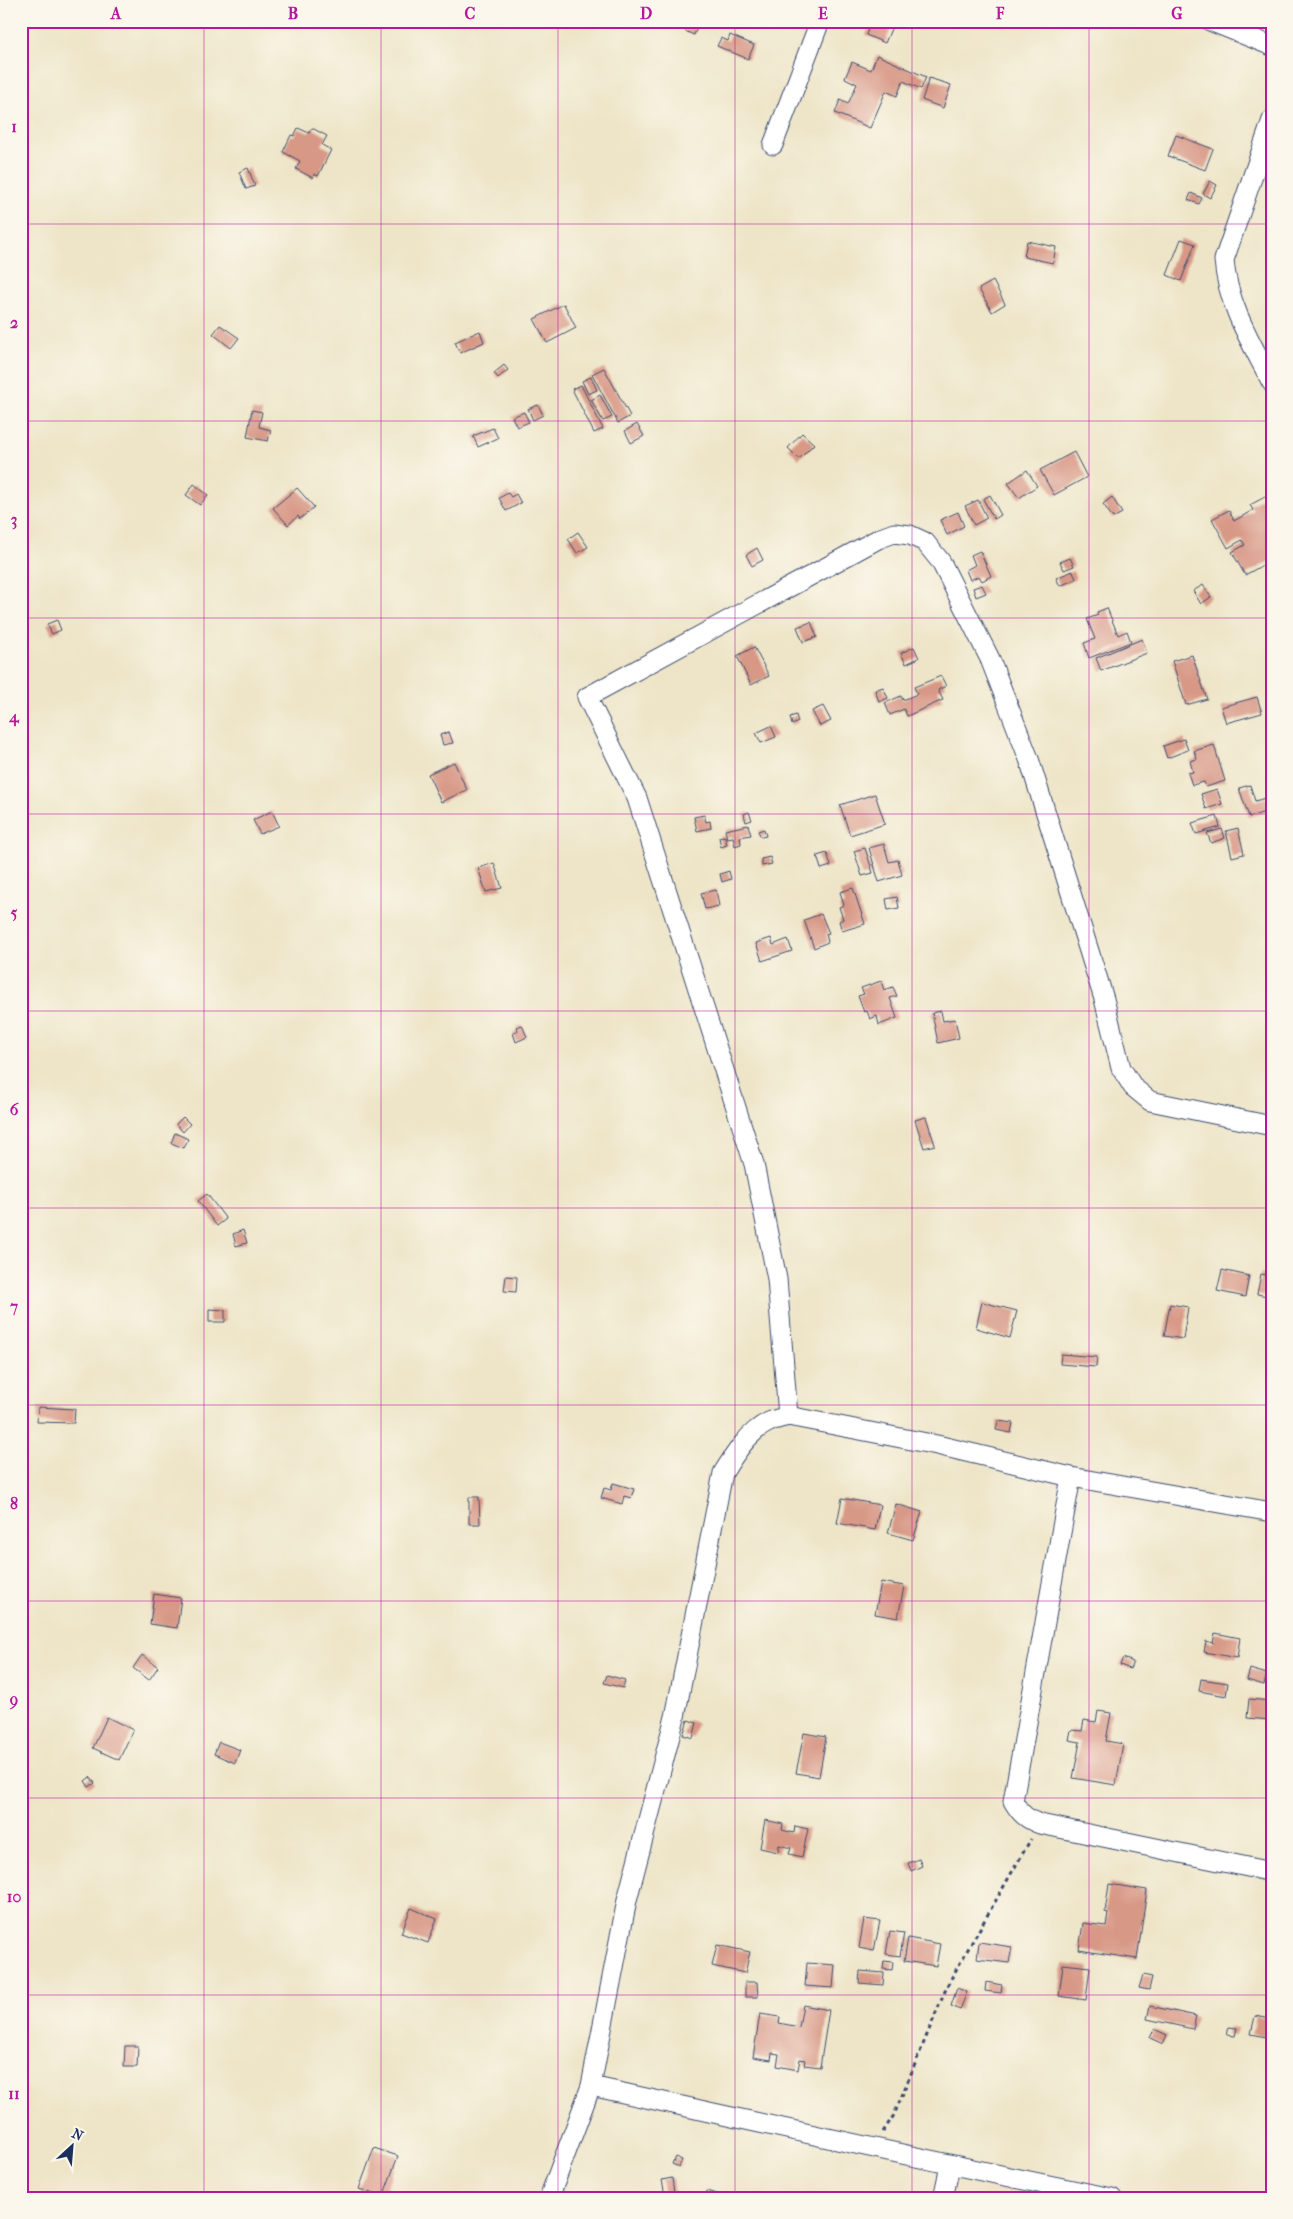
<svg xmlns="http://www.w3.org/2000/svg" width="1293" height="2219" viewBox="0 0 1293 2219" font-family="'IM FELL French Canon',serif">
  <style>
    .building { fill: #d89886 }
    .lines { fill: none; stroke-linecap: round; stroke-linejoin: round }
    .street-casing { stroke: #3b4a6e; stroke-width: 21 }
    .path { stroke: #3b4a6e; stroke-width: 3; stroke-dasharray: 4 4; stroke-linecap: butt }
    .street { stroke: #fff; stroke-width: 19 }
    .grid { fill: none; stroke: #b5179e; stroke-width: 1; stroke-opacity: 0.55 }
    .neatline { fill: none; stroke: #b5179e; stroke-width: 2 }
    .grid-label { font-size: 16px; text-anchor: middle; font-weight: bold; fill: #b5179e }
  </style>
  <rect width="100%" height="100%" fill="#fbf7ec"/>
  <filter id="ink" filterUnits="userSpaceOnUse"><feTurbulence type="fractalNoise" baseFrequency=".02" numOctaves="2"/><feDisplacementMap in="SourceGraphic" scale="10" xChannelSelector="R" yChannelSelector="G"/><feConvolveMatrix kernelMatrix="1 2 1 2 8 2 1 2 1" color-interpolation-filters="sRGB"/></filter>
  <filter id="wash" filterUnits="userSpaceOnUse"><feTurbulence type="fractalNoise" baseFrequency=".0096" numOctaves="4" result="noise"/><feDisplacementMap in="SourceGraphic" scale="20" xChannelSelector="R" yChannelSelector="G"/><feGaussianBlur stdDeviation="1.12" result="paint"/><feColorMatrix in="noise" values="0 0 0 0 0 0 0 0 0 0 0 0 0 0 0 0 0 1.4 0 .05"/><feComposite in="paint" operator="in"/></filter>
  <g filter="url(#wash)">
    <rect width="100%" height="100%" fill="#eee5c8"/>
    <g id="blocks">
      <g class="building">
        <path d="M871 21 894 22 885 43 866 35Z"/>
        <path d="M689 23 697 27 694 35 685 31Z"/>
        <path d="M730 35 754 45 748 59 717 46 721 38 728 41Z"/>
        <path d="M877 55 926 77 921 89 903 81 897 96 886 91 870 128 835 113 840 100 848 104 857 84 845 78 852 62 871 70Z"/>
        <path d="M929 78 951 85 943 108 922 100Z"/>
        <path d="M298 128 309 133 312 128 327 136 322 145 331 150 318 176 314 174 313 178 296 169 300 161 283 152 291 135 294 136Z"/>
        <path d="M1176 135 1213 149 1205 170 1168 156Z"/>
        <path d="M21 159 27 161 21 175Z"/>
        <path d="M248 168 255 186 246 189 239 172Z"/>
        <path d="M1210 181 1217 185 1210 198 1203 194Z"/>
        <path d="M1191 193 1202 198 1199 204 1188 200Z"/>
        <path d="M1181 239 1195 244 1181 281 1167 275Z"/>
        <path d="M1027 241 1056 247 1053 263 1024 257Z"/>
        <path d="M993 281 1005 304 992 312 979 289Z"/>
        <path d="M564 304 576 328 547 343 534 319Z"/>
        <path d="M220 325 239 338 231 348 213 334Z"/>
        <path d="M480 331 484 342 460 353 455 342Z"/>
        <path d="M504 365 508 370 498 378 494 373Z"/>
        <path d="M604 368 630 416 618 423 592 374Z"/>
        <path d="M591 377 597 390 588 394 582 381Z"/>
        <path d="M581 385 603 429 594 433 572 389Z"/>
        <path d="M600 395 612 417 603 421 591 400Z"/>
        <path d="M538 405 543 415 533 420 528 409Z"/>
        <path d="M252 410 262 412 259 427 271 430 268 441 247 437Z"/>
        <path d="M524 412 529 422 517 427 512 417Z"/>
        <path d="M637 424 644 436 631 443 625 431Z"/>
        <path d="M493 428 498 438 478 447 473 436Z"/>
        <path d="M802 433 814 444 799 459 788 448Z"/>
        <path d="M1074 452 1087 477 1054 495 1040 470Z"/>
        <path d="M1027 470 1037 486 1019 498 1008 483Z"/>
        <path d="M194 484 208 495 200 505 186 495Z"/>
        <path d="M297 488 314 507 300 519 298 516 288 525 273 508Z"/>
        <path d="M508 493 511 497 516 494 521 503 506 511 499 498Z"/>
        <path d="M1272 493V560L1245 575 1232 552 1245 545 1242 540 1228 548 1212 519 1229 510 1234 521 1253 510 1250 505Z"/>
        <path d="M990 495 1001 515 994 519 983 499Z"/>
        <path d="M1112 497 1122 513 1113 518 1103 504Z"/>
        <path d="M978 500 987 518 974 525 965 506Z"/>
        <path d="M958 512 964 526 947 535 940 520Z"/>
        <path d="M578 532 588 547 577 553 568 539Z"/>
        <path d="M757 548 763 560 752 566 746 555Z"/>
        <path d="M980 551 991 576 982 581 979 576 970 580 966 570 975 565 971 555Z"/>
        <path d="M1070 558 1074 566 1064 570 1060 562Z"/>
        <path d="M1073 571 1076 579 1060 586 1056 578Z"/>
        <path d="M982 585 986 593 976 597 973 588Z"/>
        <path d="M1203 585 1211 597 1201 604 1193 591Z"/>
        <path d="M1107 608 1118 635 1127 631 1131 642 1089 658 1084 643 1095 639 1087 619 1098 615 1097 612Z"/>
        <path d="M57 620 61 630 52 634 47 624Z"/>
        <path d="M811 622 817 637 803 642 797 627Z"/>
        <path d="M1142 639 1147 653 1101 671 1096 658Z"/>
        <path d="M754 647 769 676 751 685 737 656Z"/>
        <path d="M914 647 919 658 906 664 901 653Z"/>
        <path d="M1192 655 1207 699 1186 705 1172 661Z"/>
        <path d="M941 676 946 686 938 690 943 700 907 716 904 709 890 715 885 703 901 696 903 700 917 694 914 687Z"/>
        <path d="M883 687 888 698 879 702 875 690Z"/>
        <path d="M1257 697 1262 713 1226 723 1221 707Z"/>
        <path d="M823 706 831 721 820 726 812 711Z"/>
        <path d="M796 715 798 722 792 725 790 717Z"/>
        <path d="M771 726 776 737 761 743 756 733Z"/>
        <path d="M449 732 453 743 443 745 440 735Z"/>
        <path d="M1184 739 1188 750 1167 758 1163 746Z"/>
        <path d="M1214 745 1225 781 1206 787 1204 782 1192 785 1188 773 1193 772 1190 761 1197 759 1194 751Z"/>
        <path d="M454 762 467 790 441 802 428 774Z"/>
        <path d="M1250 785 1255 801 1272 796V810L1249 817 1239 788Z"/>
        <path d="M1217 789 1222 804 1206 809 1201 794Z"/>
        <path d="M875 794 885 824 850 835 840 805Z"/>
        <path d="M272 811 279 826 260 834 253 820Z"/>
        <path d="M749 812 752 820 746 822 744 814Z"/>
        <path d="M704 815 706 822 710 821 711 828 697 831 694 817Z"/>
        <path d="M1217 816 1220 827 1196 834 1192 823Z"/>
        <path d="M748 825 751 835 740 837 741 844 735 846 733 837 727 838 725 830Z"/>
        <path d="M1238 828 1244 854 1232 857 1226 831Z"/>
        <path d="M764 829 766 836 761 837 758 831Z"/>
        <path d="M1222 829 1225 838 1211 843 1207 833Z"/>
        <path d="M725 836 727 845 721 847 719 837Z"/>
        <path d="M884 844 889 862 898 860 902 875 879 882 869 848Z"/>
        <path d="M865 848 873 873 862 876 854 851Z"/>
        <path d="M827 853 831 866 821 869 817 856Z"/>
        <path d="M770 857 772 864 762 866 761 859Z"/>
        <path d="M494 863 502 888 486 892 478 868Z"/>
        <path d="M729 871 731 879 722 882 720 874Z"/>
        <path d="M853 888 865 924 842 931 839 921 843 919 839 907 844 905 840 892Z"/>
        <path d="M716 890 719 906 705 909 701 893Z"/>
        <path d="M897 897 899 908 888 910 886 899Z"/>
        <path d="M821 914 829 933 826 934 828 942 814 948 804 920Z"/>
        <path d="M771 938 773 945 788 939 792 951 762 961 756 943Z"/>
        <path d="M881 981 884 990 893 987 897 996 890 998 897 1018 879 1025 877 1016 870 1019 867 1011 864 1012 858 996 864 994 861 988Z"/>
        <path d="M941 1011 943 1021 955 1019 959 1038 938 1043 932 1013Z"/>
        <path d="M522 1025 527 1037 516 1042 513 1033 518 1031 517 1027Z"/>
        <path d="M183 1117 190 1124 183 1132 176 1124Z"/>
        <path d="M926 1117 935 1145 924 1148 915 1120Z"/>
        <path d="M175 1133 188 1139 184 1148 171 1143Z"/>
        <path d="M207 1194 226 1219 217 1226 198 1201Z"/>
        <path d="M243 1230 247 1243 236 1246 233 1234Z"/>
        <path d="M1222 1270 1249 1276 1245 1297 1217 1291Z"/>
        <path d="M1261 1274 1272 1276V1297L1257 1294Z"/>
        <path d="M506 1276 517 1277 516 1292 504 1291Z"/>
        <path d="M982 1302 1017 1311 1010 1338 976 1328Z"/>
        <path d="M1170 1304 1188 1307 1183 1339 1164 1336Z"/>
        <path d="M209 1309 225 1310V1322H209Z"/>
        <path d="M1061 1354 1097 1357 1096 1367 1060 1364Z"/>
        <path d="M38 1407 75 1409 74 1423 37 1422Z"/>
        <path d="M998 1421 1013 1423 1011 1433 996 1430Z"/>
        <path d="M613 1483 634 1489 631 1498 624 1496 622 1504 601 1498 604 1488 611 1490Z"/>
        <path d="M469 1497H479L480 1524H469Z"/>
        <path d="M842 1498 880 1505 875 1530 837 1523Z"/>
        <path d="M896 1504 922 1512 913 1540 888 1533Z"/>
        <path d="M881 1582 904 1586 898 1618 875 1614Z"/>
        <path d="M154 1594 181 1598 177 1628 150 1624Z"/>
        <path d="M1215 1633 1240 1638 1237 1658 1204 1652 1206 1641 1213 1643Z"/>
        <path d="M142 1655 158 1667 149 1680 133 1668Z"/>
        <path d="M1123 1658 1133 1662 1130 1669 1120 1665Z"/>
        <path d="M1250 1669 1267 1674 1264 1685 1247 1680Z"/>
        <path d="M607 1675 625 1680 623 1688 604 1683Z"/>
        <path d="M1201 1679 1228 1683 1226 1696 1199 1691Z"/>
        <path d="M1249 1699 1272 1701 1270 1720 1247 1718Z"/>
        <path d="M1098 1711 1111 1713 1106 1741 1123 1744 1116 1785 1073 1778 1080 1742 1069 1740 1071 1730 1082 1731 1084 1720 1096 1722Z"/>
        <path d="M107 1717 133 1730 119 1760 93 1748Z"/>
        <path d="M688 1720 697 1723 693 1738 683 1735Z"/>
        <path d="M804 1733 826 1737 819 1777 796 1773Z"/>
        <path d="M219 1742 240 1750 235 1763 214 1754Z"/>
        <path d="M90 1777 95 1783 89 1787 85 1781Z"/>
        <path d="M765 1820 783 1824 782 1830 794 1833 795 1826 808 1829 802 1857 789 1854 791 1848 779 1845 778 1852 760 1848Z"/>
        <path d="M919 1859 922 1866 911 1871 908 1863Z"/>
        <path d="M1109 1884 1147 1890 1137 1959 1079 1950 1083 1923 1106 1926 1108 1913 1105 1912Z"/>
        <path d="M411 1908 437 1919 428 1943 401 1933Z"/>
        <path d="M864 1919 880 1921 874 1951 859 1948Z"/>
        <path d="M890 1931 904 1933 900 1956 886 1954Z"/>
        <path d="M908 1938 940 1944 936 1966 904 1961Z"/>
        <path d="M979 1942 1012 1947 1009 1963 977 1959Z"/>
        <path d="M717 1945 750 1952 745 1973 712 1966Z"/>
        <path d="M884 1961 893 1962 892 1970 883 1969Z"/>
        <path d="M807 1963 835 1965 833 1988 805 1986Z"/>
        <path d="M1063 1964 1090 1967 1086 2000 1059 1996Z"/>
        <path d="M860 1971 884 1973 883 1985 859 1983Z"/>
        <path d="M1143 1975 1152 1977 1149 1990 1139 1988Z"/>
        <path d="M745 1982H757L758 1997H745Z"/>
        <path d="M986 1982 1002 1985 1001 1993 985 1991Z"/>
        <path d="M957 1988 967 1992 960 2010 951 2006Z"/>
        <path d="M803 2005 829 2010 820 2067 804 2065 805 2060 800 2059 798 2070 777 2066 779 2054 772 2053 771 2060 753 2057 760 2014 780 2017 779 2023 799 2027Z"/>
        <path d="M1150 2006 1196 2016 1193 2029 1147 2019Z"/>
        <path d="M1255 2016 1272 2019V2038L1251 2034Z"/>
        <path d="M1229 2027 1237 2028 1235 2036 1227 2035Z"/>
        <path d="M1154 2029 1167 2035 1163 2044 1150 2038Z"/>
        <path d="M125 2046H138L137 2067H124Z"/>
        <path d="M374 2148 398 2156 383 2197 359 2189Z"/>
        <path d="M675 2157 682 2160 679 2167 672 2164Z"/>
        <path d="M672 2178 674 2193 665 2195 662 2180Z"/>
        <path d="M706 2191 728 2197V2198H704Z"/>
      </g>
    </g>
  </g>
  <g filter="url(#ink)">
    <use href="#blocks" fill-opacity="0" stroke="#3b4a6e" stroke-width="1"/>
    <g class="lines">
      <g class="street-casing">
        <g id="street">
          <path d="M1210 21 1272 46"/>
          <path d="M1272 120 1224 260C1227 304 1252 344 1272 383"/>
          <path d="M773 145 820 21"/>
          <path d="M788 1416 937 1445 1071 1477 1272 1512"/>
          <path d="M1071 1477 1013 1801C1020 1813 1026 1819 1040 1824L1272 1872"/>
          <path d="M591 2086C765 2124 938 2163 1112 2198"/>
          <path d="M549 2198 591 2086 627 1900 675 1717 723 1473C734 1455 749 1431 769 1422 775 1419 782 1418 788 1416L777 1279 754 1164 637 798 587 697 878 539 894 533 910 535 925 542 941 562 990 659 1029 759 1104 999 1121 1068 1133 1087 1150 1101 1272 1126"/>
          <path d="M943 2198 950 2166"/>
        </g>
      </g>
      <path class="path" d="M883 2132 894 2115 948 1984 1031 1839"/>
      <use href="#street" class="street"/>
    </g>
  </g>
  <path class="grid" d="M204 21V2198M381 21V2198M558 21V2198M735 21V2198M912 21V2198M1089 21V2198M21 224H1272M21 421H1272M21 618H1272M21 814H1272M21 1011H1272M21 1208H1272M21 1405H1272M21 1601H1272M21 1798H1272M21 1995H1272"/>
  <rect width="1293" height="2219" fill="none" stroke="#fbf7ec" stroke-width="55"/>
  <g transform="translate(72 2146) rotate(26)" stroke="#fbf7ec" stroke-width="4" paint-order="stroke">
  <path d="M0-4L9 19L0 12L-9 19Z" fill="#1b2f5e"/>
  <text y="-8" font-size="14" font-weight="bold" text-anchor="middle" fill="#1b2f5e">N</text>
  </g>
  <rect x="28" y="28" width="1238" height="2164" class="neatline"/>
  <g class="grid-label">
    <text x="116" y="19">A</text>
    <text x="293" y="19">B</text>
    <text x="470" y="19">C</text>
    <text x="646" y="19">D</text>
    <text x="823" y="19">E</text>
    <text x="1000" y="19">F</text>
    <text x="1177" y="19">G</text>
    <text x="14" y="132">1</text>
    <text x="14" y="328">2</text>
    <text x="14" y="525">3</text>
    <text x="14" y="722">4</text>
    <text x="14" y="918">5</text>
    <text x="14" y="1115">6</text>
    <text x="14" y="1312">7</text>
    <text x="14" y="1509">8</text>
    <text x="14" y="1705">9</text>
    <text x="14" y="1902">10</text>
    <text x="14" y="2099">11</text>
  </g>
</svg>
